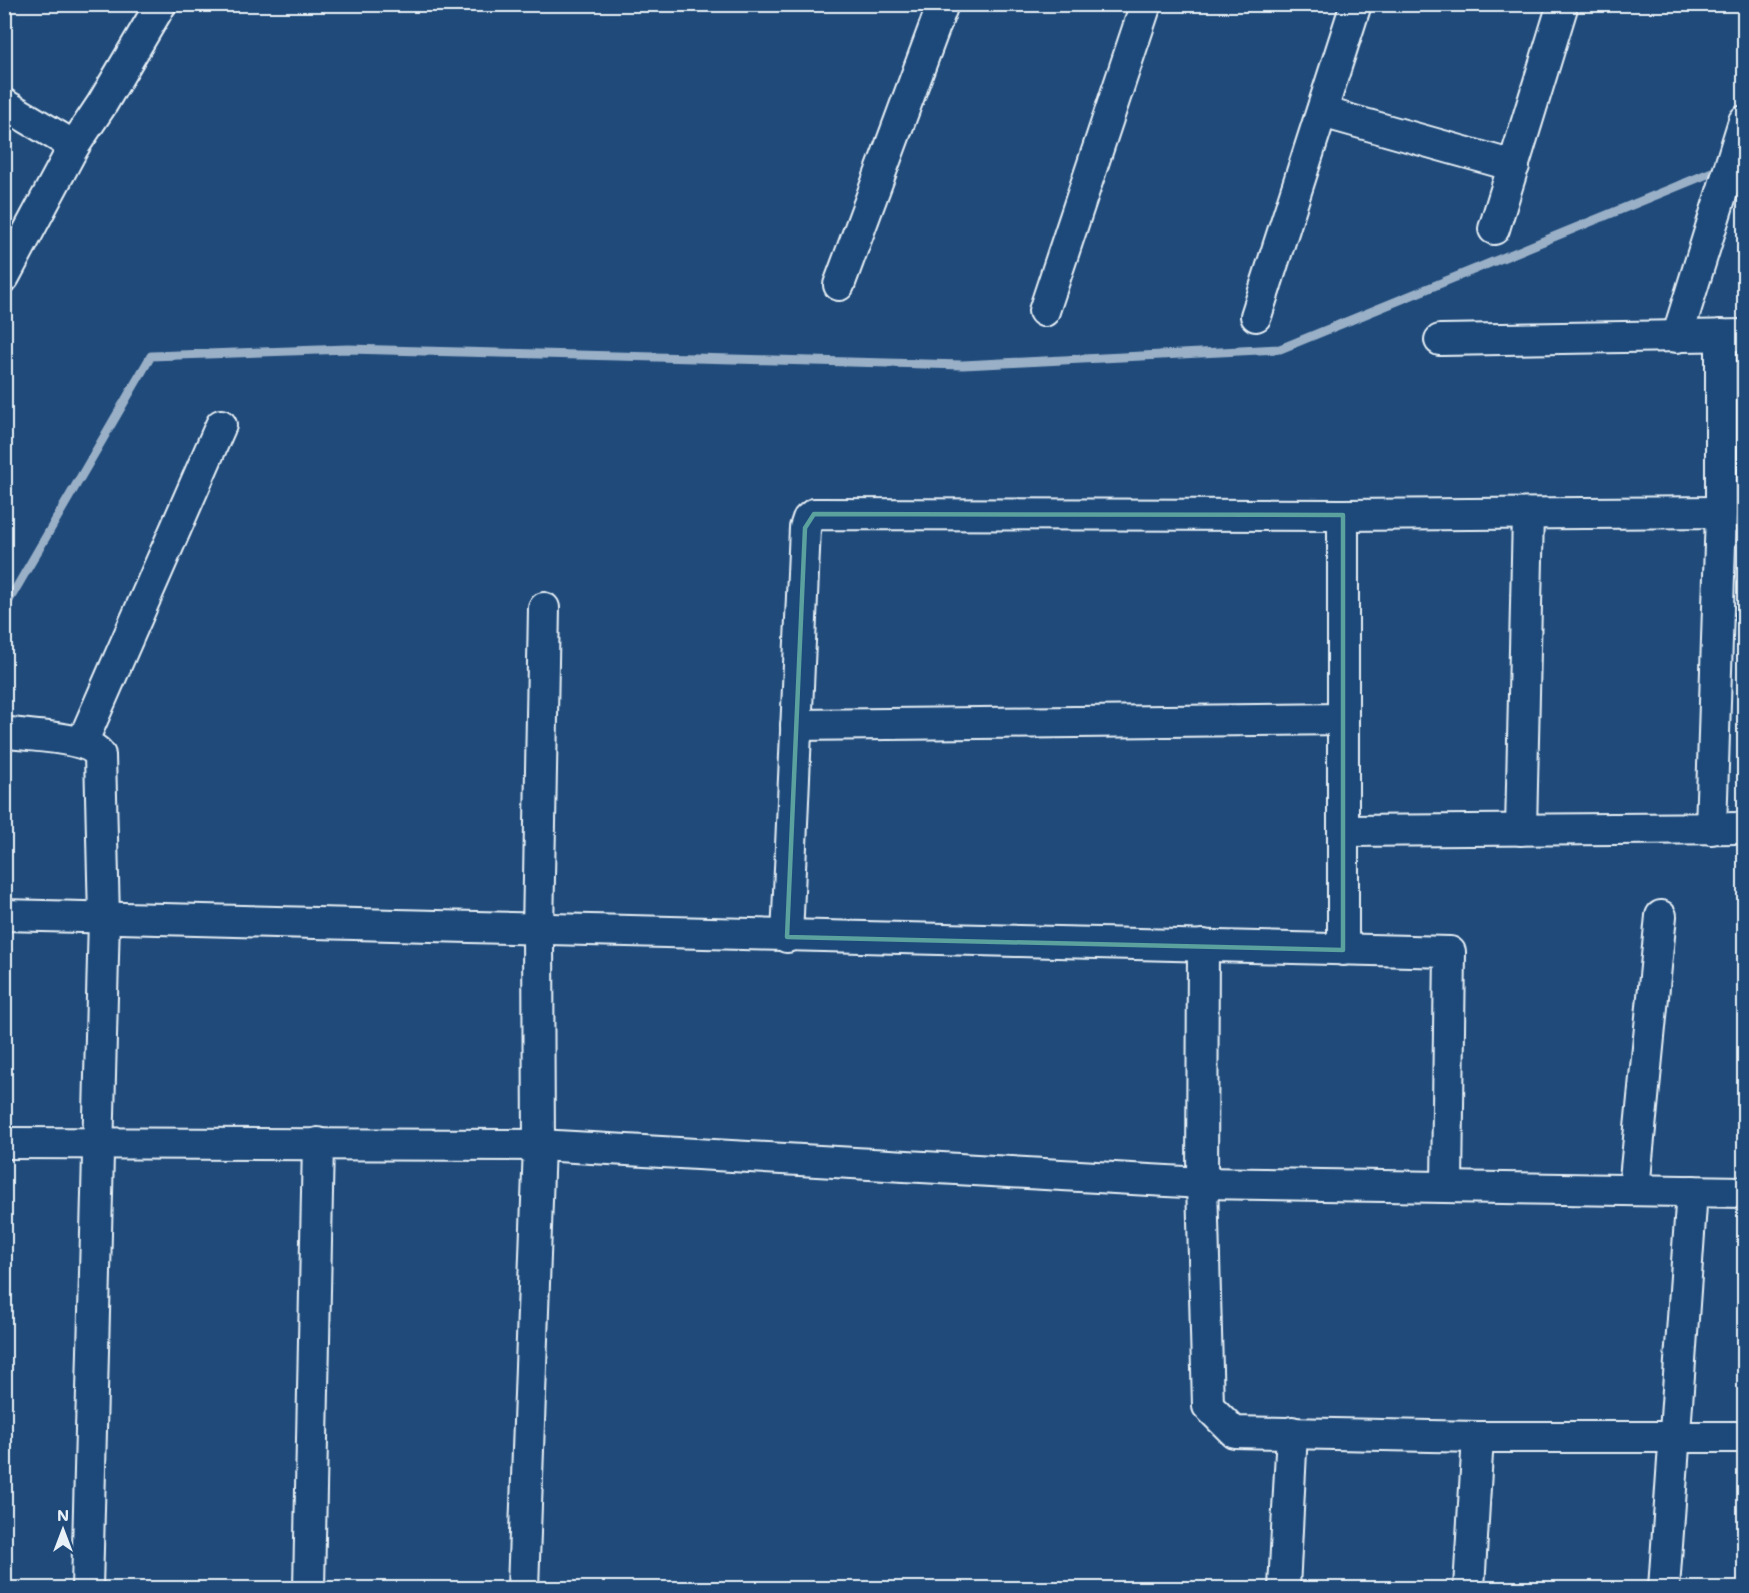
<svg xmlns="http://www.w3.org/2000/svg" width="1749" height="1593" viewBox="0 0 1749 1593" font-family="Mali,sans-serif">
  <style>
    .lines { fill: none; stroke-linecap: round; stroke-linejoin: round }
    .stream { stroke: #9ab0c7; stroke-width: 9 }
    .minor-casing { stroke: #e8f1f8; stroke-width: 34 }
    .minor { stroke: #1f4a7a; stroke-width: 30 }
    .marked { fill: none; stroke: #5ba19e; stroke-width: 4.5; stroke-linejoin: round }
  </style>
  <rect width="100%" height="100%" fill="#1f4a7a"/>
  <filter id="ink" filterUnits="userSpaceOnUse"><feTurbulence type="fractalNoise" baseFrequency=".0167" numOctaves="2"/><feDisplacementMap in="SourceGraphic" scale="12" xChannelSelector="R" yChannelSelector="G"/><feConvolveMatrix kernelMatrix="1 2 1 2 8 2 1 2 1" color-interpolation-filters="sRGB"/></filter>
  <g filter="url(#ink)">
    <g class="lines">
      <path class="stream" d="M4 609 151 356 348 349 963 365 1280 349 1722 168"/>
      <g class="minor-casing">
        <g id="minor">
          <path d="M4 104 74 146"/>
          <path d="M1322 112 1514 166"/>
          <path d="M1494 229 1563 4"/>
          <path d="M4 277 74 146 102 104 161 4"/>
          <path d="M839 285 943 4"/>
          <path d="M1044 311 1146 4"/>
          <path d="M1256 316 1356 4"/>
          <path d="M1721 335V512"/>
          <path d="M1677 337 1744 121"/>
          <path d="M1440 340 1744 335"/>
          <path d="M1343 515V950"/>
          <path d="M796 725 1343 719"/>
          <path d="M4 732C28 737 87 735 100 755L104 918 87 1588"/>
          <path d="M82 743 221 425"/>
          <path d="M1521 830 1528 514"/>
          <path d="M1343 831 1744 828"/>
          <path d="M4 915 1450 952 1447 1185"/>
          <path d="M787 937 805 528 808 519 814 514 1343 515 1721 512 1711 829"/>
          <path d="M1203 945 1202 1183 1208 1406 1234 1432 1478 1437H1744"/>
          <path d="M4 1143 539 1145 1202 1183 1744 1192"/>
          <path d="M1634 1189 1661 916"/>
          <path d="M309 1588 318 1143"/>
          <path d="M523 1588 539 1145 538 931 544 608"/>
          <path d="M1284 1588 1292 1432"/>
          <path d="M1469 1588 1478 1437"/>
          <path d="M1664 1588 1692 1191"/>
        </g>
      </g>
      <use href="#minor" class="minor"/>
    </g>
  </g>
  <path class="marked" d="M814 514 1343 515V950L787 937 805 528Z"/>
  <rect width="1749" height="1593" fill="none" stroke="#1f4a7a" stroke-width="24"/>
  <rect x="12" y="12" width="1725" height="1569" fill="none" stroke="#e8f1f8" stroke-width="2" filter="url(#ink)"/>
  <g transform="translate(63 1530)" stroke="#1f4a7a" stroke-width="4.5" paint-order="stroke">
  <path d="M0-4.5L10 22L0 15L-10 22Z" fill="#e8f1f8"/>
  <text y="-9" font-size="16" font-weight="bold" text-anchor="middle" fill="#e8f1f8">N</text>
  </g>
</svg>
